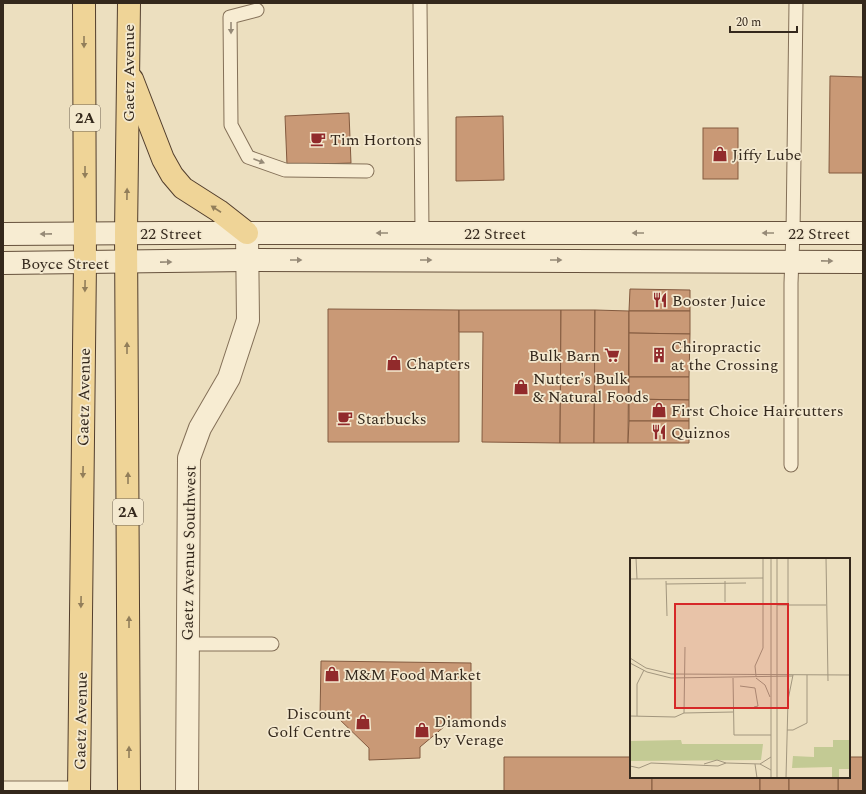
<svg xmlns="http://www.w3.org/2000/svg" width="866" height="794" viewBox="0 0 866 794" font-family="Spectral,serif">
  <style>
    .building { fill: #c99976; stroke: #835a3f }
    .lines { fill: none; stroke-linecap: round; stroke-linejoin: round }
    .lane-casing { stroke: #847058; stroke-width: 15 }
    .street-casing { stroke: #847058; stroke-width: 24 }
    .secondary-casing { stroke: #66513c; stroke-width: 24 }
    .primary-casing { stroke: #523e2d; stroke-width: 24 }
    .lane { stroke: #f7ecd2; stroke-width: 13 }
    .street { stroke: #f7ecd2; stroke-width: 22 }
    .secondary { stroke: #f7ecd2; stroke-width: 22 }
    .primary { stroke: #efd497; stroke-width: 22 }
    .oneway { fill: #968a77 }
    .oneway2 { fill: #927e5a }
    .labels { text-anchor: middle; stroke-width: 3.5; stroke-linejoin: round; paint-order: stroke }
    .shield { fill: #f4e9cf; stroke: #6e6252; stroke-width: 1 }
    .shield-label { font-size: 15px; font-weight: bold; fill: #34281c }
    .street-label { font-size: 16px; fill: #34281c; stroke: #f4e9cf }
    .poi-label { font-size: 16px; fill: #34281c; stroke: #f4e9cf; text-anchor: start }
    .inset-road { fill: none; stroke: #a2967e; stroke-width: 1 }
    .view { fill: #d62828; fill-opacity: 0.15; stroke: #d62828; stroke-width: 2 }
    .inset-edge { fill: none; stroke: #34281c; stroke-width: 2 }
  </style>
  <rect width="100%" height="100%" fill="#ecdfbf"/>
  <g class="building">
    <path d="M830 76 863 77V173H829Z"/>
    <path d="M349 113 351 163 287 165 285 116Z"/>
    <path d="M503 116 504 180 456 181V117Z"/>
    <rect x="703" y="128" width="35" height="51"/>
    <path d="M630 289 690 290V311H629Z"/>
    <path d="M328 309 459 310V442H328Z"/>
    <path d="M459 310H561L560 443 482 442 483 332H459Z"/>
    <path d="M561 310H595L594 443H560Z"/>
    <path d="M595 310 629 311 628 443H594Z"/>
    <path d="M629 311H690V334L629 333Z"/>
    <path d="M629 333 690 334 689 377H629Z"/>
    <path d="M629 377H689V400L629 399Z"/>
    <path d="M629 399 689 400V421H629Z"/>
    <path d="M629 421H689V443H628Z"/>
    <path d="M321 661 471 663V721H451L420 747V758L369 760V748L336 716H320Z"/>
    <path d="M504 757H631V777H652V791H504Z"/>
    <path d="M849 757H863V791H838V777H849Z"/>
    <rect x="652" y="777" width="108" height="14"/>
    <rect x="760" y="777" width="29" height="14"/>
    <rect x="789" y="777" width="49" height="14"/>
  </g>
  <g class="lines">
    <g class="lane-casing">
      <g id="lane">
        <path d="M420 3 422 233"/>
        <path d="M257 10 230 17 231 125 248 157 285 170 367 171"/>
        <path d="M791 465V283L793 233 796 3"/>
        <path d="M188 644H272"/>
        <path d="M3 788H79"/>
      </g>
    </g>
    <g class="street-casing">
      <path id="street" d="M187 791 189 458 200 428 229 378 248 320 247 233"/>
    </g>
    <g class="secondary-casing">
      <g id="secondary">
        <path d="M3 234 163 233H863"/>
        <path d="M3 263 248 260 863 262"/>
      </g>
    </g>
    <g class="primary-casing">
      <g id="primary">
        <path d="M129 3 126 233 129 791"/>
        <path d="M132 79 163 159 172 175 183 188 219 211 247 233"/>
        <path d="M79 791 85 262 84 3"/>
      </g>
    </g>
    <use href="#lane" class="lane"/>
    <use href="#street" class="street"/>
    <use href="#secondary" class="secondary"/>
    <use href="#primary" class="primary"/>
  </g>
  <defs><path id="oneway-solid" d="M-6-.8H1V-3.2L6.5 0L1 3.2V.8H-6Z"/></defs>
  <g class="oneway">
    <use href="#oneway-solid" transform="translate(231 28) rotate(90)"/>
    <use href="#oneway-solid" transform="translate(259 161) rotate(21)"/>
    <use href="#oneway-solid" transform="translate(382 233) rotate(180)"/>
    <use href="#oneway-solid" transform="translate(638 233) rotate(180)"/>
    <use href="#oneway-solid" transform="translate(768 233) rotate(180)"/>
    <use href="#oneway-solid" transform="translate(46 234) rotate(179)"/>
    <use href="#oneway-solid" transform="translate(296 260)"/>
    <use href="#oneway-solid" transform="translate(426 260)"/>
    <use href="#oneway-solid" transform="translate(556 260)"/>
    <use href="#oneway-solid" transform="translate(827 261) rotate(1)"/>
    <use href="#oneway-solid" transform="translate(166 262) rotate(-1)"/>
  </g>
  <g class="oneway2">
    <use href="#oneway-solid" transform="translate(84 42) rotate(90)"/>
    <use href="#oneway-solid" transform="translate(85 172) rotate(90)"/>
    <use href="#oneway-solid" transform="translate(127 194) rotate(-89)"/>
    <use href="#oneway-solid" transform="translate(216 209) rotate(-147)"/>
    <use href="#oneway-solid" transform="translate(85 286) rotate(91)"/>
    <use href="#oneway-solid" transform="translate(127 348) rotate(-90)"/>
    <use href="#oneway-solid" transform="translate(83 472) rotate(91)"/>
    <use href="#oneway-solid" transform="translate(128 478) rotate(-90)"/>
    <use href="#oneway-solid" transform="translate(81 602) rotate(91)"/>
    <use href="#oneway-solid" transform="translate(129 622) rotate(-90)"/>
    <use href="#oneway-solid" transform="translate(129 752) rotate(-90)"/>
  </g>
  <defs>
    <g id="cafe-bare" transform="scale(1.2)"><path d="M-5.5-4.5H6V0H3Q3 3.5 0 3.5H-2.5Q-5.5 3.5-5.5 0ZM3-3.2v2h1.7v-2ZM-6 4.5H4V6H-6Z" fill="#912a2b" stroke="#f4e9cf" stroke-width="2.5" paint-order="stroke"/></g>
    <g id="shop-bare" transform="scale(1.2)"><path d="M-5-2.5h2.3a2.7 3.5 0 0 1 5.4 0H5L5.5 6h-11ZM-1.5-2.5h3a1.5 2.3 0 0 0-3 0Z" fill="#912a2b" stroke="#f4e9cf" stroke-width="2.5" paint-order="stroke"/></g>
    <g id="restaurant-bare" transform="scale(1.2)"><path d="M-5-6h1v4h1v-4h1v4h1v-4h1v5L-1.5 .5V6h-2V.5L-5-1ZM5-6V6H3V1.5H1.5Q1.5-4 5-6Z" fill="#912a2b" stroke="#f4e9cf" stroke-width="2.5" paint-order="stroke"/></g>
    <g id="supermarket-bare" transform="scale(1.2)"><path d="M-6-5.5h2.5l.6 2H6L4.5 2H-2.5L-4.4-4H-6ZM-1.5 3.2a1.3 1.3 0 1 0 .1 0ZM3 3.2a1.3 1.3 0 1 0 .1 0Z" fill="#912a2b" stroke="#f4e9cf" stroke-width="2.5" paint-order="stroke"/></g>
    <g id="building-bare" transform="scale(1.2)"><path d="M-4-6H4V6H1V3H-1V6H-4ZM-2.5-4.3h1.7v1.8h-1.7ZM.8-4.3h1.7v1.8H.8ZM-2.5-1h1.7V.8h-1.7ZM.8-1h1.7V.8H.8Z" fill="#912a2b" stroke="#f4e9cf" stroke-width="2.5" paint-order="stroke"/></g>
  </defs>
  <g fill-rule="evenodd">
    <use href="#cafe-bare" x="318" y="139"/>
    <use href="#shop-bare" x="720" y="154"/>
    <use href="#restaurant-bare" x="660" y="300"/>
    <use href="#supermarket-bare" x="612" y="355"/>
    <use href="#building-bare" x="659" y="355"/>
    <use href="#shop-bare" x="394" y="363"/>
    <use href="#shop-bare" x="521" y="387"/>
    <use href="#shop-bare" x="659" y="410"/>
    <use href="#cafe-bare" x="345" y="418"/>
    <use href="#restaurant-bare" x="659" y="432"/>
    <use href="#shop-bare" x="332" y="674"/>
    <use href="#shop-bare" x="363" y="722"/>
    <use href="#shop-bare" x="422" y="730"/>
  </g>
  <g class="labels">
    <g class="shield">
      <rect x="70" y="105" width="30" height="26" rx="3"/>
      <rect x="113" y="499" width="30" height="26" rx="3"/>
    </g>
    <g class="shield-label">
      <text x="85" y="123">2A</text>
      <text x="128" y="517">2A</text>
    </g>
    <g class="street-label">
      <text transform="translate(128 73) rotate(-90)" y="6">Gaetz Avenue</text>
      <text x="171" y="239">22 Street</text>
      <text x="495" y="239">22 Street</text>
      <text x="819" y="239">22 Street</text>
      <text x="65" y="269">Boyce Street</text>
      <text transform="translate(83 397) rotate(-89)" y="6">Gaetz Avenue</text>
      <text transform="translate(188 553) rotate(-89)" y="6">Gaetz Avenue Southwest</text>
      <text transform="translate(80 721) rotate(-89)" y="6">Gaetz Avenue</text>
    </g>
    <g class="poi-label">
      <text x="330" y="145">Tim Hortons</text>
      <text x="732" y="160">Jiffy Lube</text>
      <text x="672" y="306">Booster Juice</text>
      <text x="671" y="352">Chiropractic<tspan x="671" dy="18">at the Crossing</tspan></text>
      <text x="600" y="361" text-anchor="end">Bulk Barn</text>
      <text x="406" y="369">Chapters</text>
      <text x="533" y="384">Nutter's Bulk<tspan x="533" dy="18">&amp; Natural Foods</tspan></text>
      <text x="671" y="416">First Choice Haircutters</text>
      <text x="357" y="424">Starbucks</text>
      <text x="671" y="438">Quiznos</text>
      <text x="344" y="680">M&amp;M Food Market</text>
      <text x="351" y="719" text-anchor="end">Discount<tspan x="351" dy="18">Golf Centre</tspan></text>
      <text x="434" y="727">Diamonds<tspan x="434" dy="18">by Verage</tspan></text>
    </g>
  </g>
  <g transform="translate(630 558)">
    <rect width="220" height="220" fill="#ecdfbf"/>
    <path d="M51 182 52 186H133L131 202 0 203V183ZM203 182H220V211H209V220H202V209L162 210 163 198 184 199V189H203Z" fill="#c3ca94"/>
    <path class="inset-road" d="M6 0 7 21M141 0V220M147 0V220M196 0 198 123M0 21 133 20M36 23 37 58M36 26 116 25M95 44V23M147 47H196M158 47V0M0 100 16 110 41 116 220 117M0 105 17 114 41 120 163 118M126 118 125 108 133 90V0M103 120 104 177H141M126 120 135 127 140 139M110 128 125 130 128 148 124 149M54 155 55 89M0 158 45 159 54 155 103 154M7 158V126L14 112M157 172H163L177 165V117M74 206 87 202 96 205 130 206 141 212M125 206 127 220M130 206 141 199M0 208 9 210 21 205 88 208 96 205M156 220 158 142 163 117"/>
    <path class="view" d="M45 46H158V150H45Z"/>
    <rect width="220" height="220" class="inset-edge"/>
  </g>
  <rect width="866" height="794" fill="none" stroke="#34281c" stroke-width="8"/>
  <path d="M730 26v6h67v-6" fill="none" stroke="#34281c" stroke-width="2"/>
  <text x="736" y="26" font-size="12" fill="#34281c" stroke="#f4e9cf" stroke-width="3" paint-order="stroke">20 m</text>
</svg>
